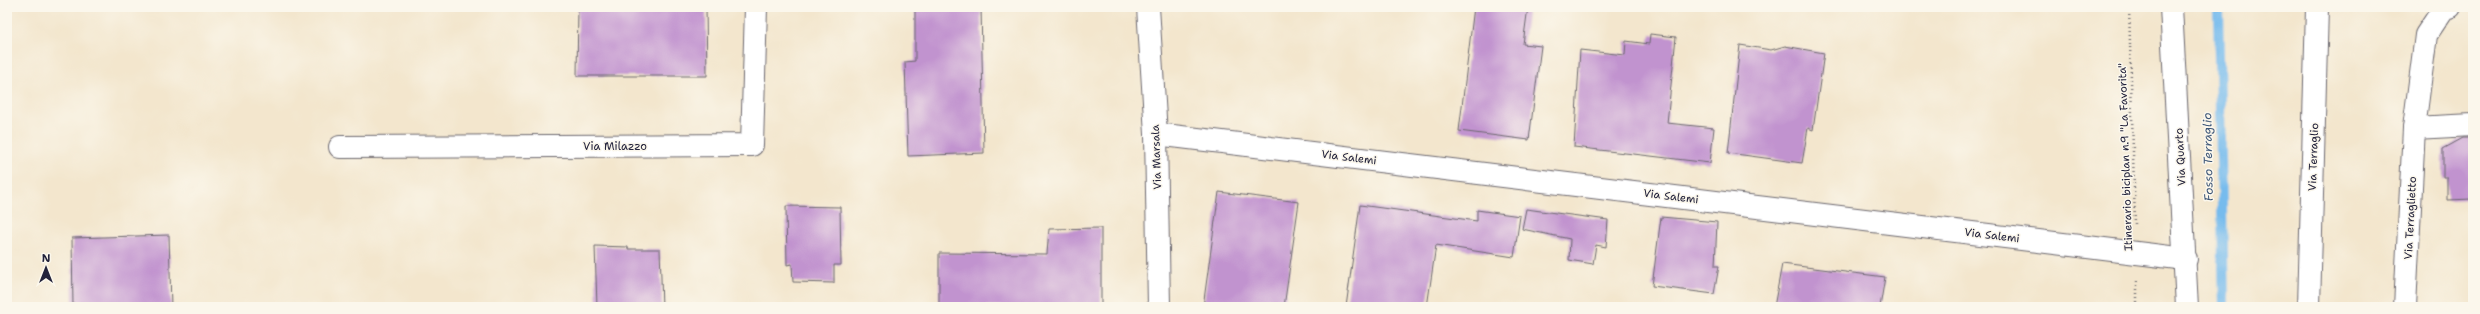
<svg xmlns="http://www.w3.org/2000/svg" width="2480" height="314" viewBox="0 0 2480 314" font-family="'Shantell Sans',sans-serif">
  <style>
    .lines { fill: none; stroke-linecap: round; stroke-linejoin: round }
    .stream { stroke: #76bbed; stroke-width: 10 }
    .building { fill: #c193cf }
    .minor-casing { stroke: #6b676e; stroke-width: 24 }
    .major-casing { stroke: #6b676e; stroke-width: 24 }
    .path { stroke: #6b676e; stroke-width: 2.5; stroke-dasharray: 1 3; stroke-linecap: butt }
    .minor { stroke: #fff; stroke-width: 22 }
    .major { stroke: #fff; stroke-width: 22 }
    .labels { text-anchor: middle; stroke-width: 3; stroke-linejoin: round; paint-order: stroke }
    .street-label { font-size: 11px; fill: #22223b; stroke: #fbf7ec }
    .water-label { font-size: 12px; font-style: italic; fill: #3f5879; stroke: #fbf7ec }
  </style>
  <rect width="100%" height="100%" fill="#fbf7ec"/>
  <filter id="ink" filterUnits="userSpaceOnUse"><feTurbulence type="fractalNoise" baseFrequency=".025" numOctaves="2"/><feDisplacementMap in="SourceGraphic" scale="8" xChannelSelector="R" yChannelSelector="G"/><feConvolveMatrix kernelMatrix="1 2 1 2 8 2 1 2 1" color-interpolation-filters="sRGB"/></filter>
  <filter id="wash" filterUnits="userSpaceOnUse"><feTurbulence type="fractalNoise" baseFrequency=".012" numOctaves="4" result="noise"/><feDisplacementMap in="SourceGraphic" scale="16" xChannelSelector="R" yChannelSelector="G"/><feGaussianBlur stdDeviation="0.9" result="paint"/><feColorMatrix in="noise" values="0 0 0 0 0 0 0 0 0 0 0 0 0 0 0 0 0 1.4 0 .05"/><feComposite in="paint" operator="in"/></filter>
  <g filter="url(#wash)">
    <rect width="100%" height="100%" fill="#f3e6cd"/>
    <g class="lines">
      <path class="stream" d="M2218 7 2224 307"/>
    </g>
    <g id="blocks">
      <g class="building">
        <path d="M578 7H706L707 76H577Z"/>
        <path d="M915 7H981L984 153 908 156 905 62 915 61Z"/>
        <path d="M1474 7H1528L1523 44 1541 46 1529 140 1459 131Z"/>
        <path d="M1650 34 1676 37 1667 123 1714 128 1710 163 1574 147 1580 50 1625 55 1626 41 1649 44Z"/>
        <path d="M1740 45 1771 50 1785 46 1824 53 1813 130 1808 128 1802 163 1728 153Z"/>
        <path d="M2463 138H2473V199L2447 200V177H2443V149Z"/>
        <path d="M1219 192 1299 202 1284 307H1203Z"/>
        <path d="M1360 205 1477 221V210L1520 216 1514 257 1436 245 1427 307H1346Z"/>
        <path d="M786 206 840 207 841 265H834V283L793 282 792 264 787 265Z"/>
        <path d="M1526 209 1608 220 1606 247 1596 245 1593 264 1569 260 1570 239 1522 229Z"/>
        <path d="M1661 217 1717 222 1715 266H1719L1714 294 1652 286Z"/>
        <path d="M1101 228V307L939 306V253L1047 254 1049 229Z"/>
        <path d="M169 235 171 307H73L72 238Z"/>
        <path d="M595 246 628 247V249H660L662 307H597Z"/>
        <path d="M1782 264 1885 277 1880 307H1774Z"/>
      </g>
    </g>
  </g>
  <g filter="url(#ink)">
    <use href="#blocks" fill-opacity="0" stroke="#6b676e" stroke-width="1"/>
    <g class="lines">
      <g class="minor-casing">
        <g id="minor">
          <path d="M1148 7 1156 134 1159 307"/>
          <path d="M2171 7 2187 307"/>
          <path d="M2414 128 2473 125"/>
          <path d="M1156 134 2186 259"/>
          <path d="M340 147 752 145 756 7"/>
          <path d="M2405 307 2414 128 2426 35 2444 8 2449 7"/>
        </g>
      </g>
      <g class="major-casing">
        <path id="major" d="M2309 307 2317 7"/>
      </g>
      <g class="path">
        <path d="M2129 7 2135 224"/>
        <path d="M2137 281V307"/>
      </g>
      <use href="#minor" class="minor"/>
      <use href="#major" class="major"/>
    </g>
  </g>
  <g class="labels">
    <g class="street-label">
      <text x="615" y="150">Via Milazzo</text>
      <text transform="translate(1156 157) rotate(-92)" y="4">Via Marsala</text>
      <text transform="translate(1349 157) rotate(7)" y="4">Via Salemi</text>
      <text transform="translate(2125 157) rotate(-92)" y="4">Itinerario biciplan n.9 "La Favorita"</text>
      <text transform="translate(2180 157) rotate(-93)" y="4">Via Quarto</text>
      <text transform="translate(2313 157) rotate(-88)" y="4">Via Terraglio</text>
      <text transform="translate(1671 196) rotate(7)" y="4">Via Salemi</text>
      <text transform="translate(2410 218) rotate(-87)" y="4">Via Terraglietto</text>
      <text transform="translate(1992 235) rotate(7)" y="4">Via Salemi</text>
    </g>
    <g class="water-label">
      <text transform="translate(2208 157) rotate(-91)" y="4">Fosso Terraglio</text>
    </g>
  </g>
  <rect width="2480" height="314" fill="none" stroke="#fbf7ec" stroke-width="24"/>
  <g transform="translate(46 268)" stroke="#fbf7ec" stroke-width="3" paint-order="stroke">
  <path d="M0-3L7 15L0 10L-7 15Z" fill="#22223b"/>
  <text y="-6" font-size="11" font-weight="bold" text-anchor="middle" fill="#22223b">N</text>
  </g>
</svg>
